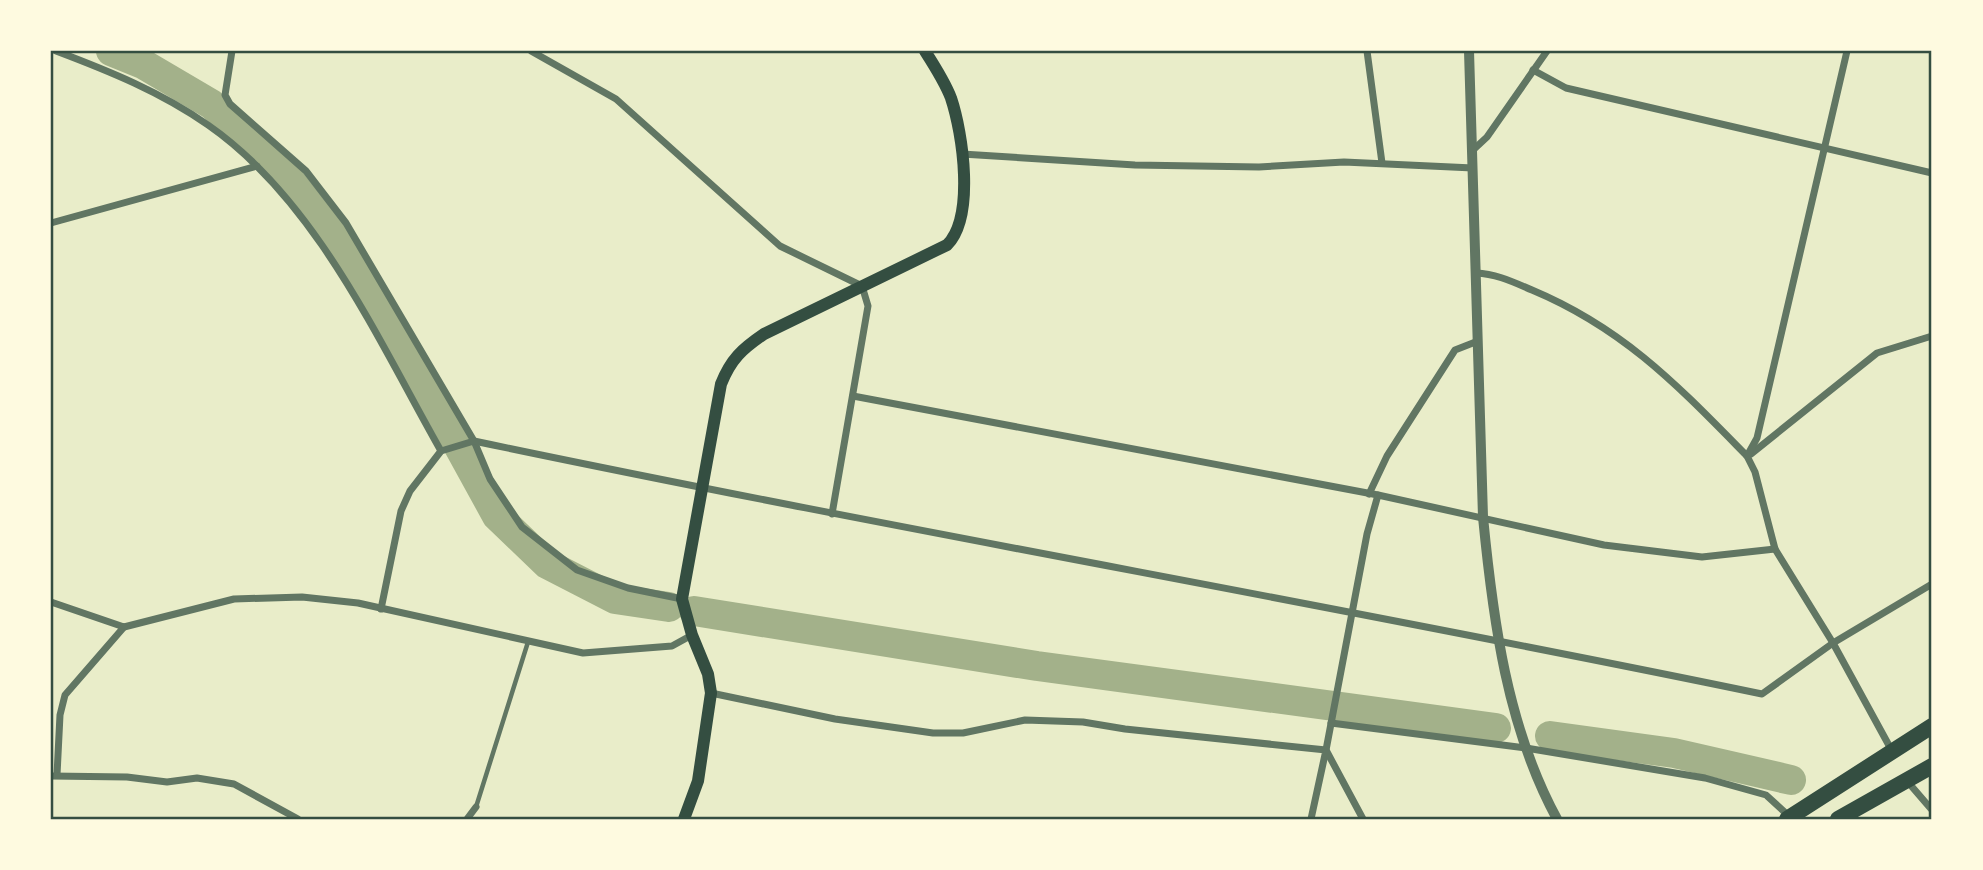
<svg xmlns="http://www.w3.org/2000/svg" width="1983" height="870" viewBox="0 0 1983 870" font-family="Helvetica,sans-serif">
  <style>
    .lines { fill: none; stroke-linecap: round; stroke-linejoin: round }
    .river { stroke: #a3b18a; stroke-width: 30 }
    .service { stroke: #617663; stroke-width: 4.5 }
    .minor { stroke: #617663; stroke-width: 7 }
    .tertiary { stroke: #617663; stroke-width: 10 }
    .secondary { stroke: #344e41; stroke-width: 12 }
    .trunk { stroke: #344e41; stroke-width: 16 }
    .neatline { fill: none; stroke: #344e41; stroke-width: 2.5 }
  </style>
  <rect width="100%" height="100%" fill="#e9edc9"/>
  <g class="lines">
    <g class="river">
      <path d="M111 51 143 64 211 104 274 160 338 241 425 385 497 516 547 564 615 599 669 607"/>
      <path d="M694 611 1037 666 1496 728"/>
      <path d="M1550 736 1674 753 1791 780"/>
    </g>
    <path class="service" d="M476 807 528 642"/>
    <g class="minor">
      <path d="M56 51C109 71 161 92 208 125 316 200 378 340 441 451"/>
      <path d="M232 51 225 95 230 104 306 171 346 223 474 441 490 479 522 527 577 570 628 588 682 599"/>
      <path d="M531 51 616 99 780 246 862 286 868 306 832 514"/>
      <path d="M1367 51 1382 163"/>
      <path d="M1533 70 1566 88 1932 173"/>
      <path d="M1472 151 1487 137 1547 51"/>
      <path d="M962 154 1135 165 1259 167 1344 162 1473 168"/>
      <path d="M51 223 257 166"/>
      <path d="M1476 273C1497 274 1513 282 1532 290 1625 329 1679 387 1747 456L1755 472 1775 549 1833 643 1892 751"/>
      <path d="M853 396 1378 495 1604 545 1702 557 1775 549"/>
      <path d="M1751 454 1877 353 1932 336"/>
      <path d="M1747 456 1757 438 1847 51"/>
      <path d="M1369 494 1387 456 1455 350 1478 341"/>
      <path d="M51 602 124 627 234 599 302 597 358 603 583 653 672 646 692 635"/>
      <path d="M381 609 401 511 410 491 441 451 474 441C902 531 1334 605 1762 694L1833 643 1932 584"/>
      <path d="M711 693 835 719 933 733H963L1025 720 1083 722 1125 729 1326 750 1311 819"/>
      <path d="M1331 723 1526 748 1705 778 1766 795 1790 817"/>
      <path d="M57 775 60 715 65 695 124 627"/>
      <path d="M51 776 127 777 167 782 197 778 234 784 298 819"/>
      <path d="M1907 781 1932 810"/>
      <path d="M467 819 476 807"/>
      <path d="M1363 819 1326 750 1367 534 1378 495"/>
    </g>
    <path class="tertiary" d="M1469 51 1483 517C1493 620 1507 727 1557 819"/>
    <path class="secondary" d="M684 819 698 781 711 693 708 674 692 635 682 599 721 384C731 359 742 349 764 334L947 245C975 217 963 134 951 98 945 82 934 65 925 51"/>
    <g class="trunk">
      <path d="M1787 819 1932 726"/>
      <path d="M1838 819 1932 766"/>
    </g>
  </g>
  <rect width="1983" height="870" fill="none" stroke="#fefae0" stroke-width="105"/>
  <rect x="52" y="52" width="1878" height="766" class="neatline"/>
</svg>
